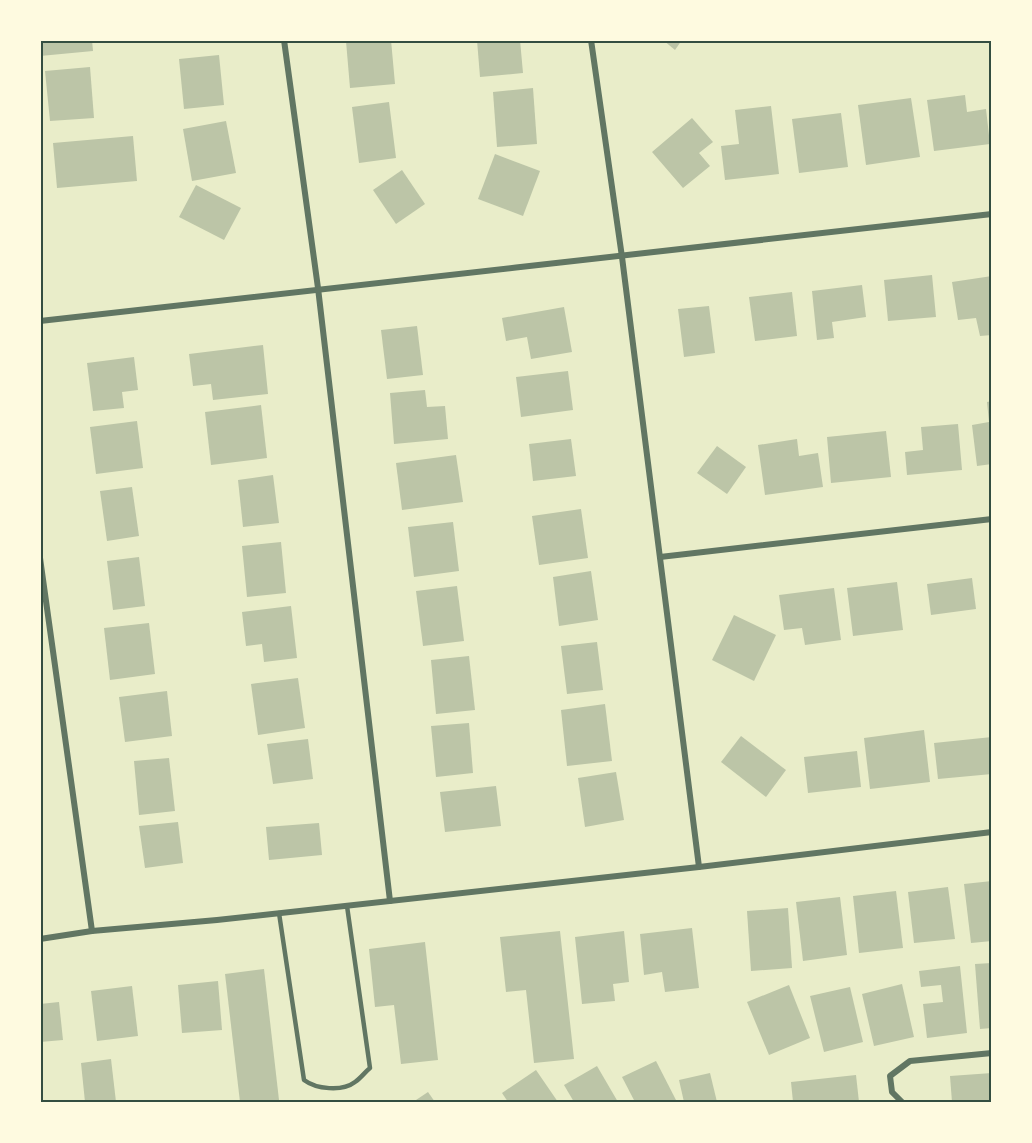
<svg xmlns="http://www.w3.org/2000/svg" width="1032" height="1143" viewBox="0 0 1032 1143" font-family="Montserrat,sans-serif">
  <style>
    .building { fill: #bcc5a7 }
    .lines { fill: none; stroke-linecap: round; stroke-linejoin: round }
    .service { stroke: #617663; stroke-width: 4.5 }
    .minor { stroke: #617663; stroke-width: 6 }
    .neatline { fill: none; stroke: #344e41; stroke-width: 2 }
  </style>
  <rect width="100%" height="100%" fill="#e9edc9"/>
  <g class="building">
    <path d="M40 40H92L93 51 40 56Z"/>
    <path d="M391 40 395 84 350 88 346 41Z"/>
    <path d="M477 40H520L523 73 480 77Z"/>
    <path d="M663 40H682L675 50Z"/>
    <path d="M219 55 224 105 184 109 179 59Z"/>
    <path d="M90 67 94 118 50 121 45 71Z"/>
    <path d="M533 88 537 144 497 147 493 92Z"/>
    <path d="M965 95 967 112 986 109 990 144 934 151 927 100Z"/>
    <path d="M911 98 920 157 866 165 858 105Z"/>
    <path d="M389 102 396 158 359 163 352 107Z"/>
    <path d="M771 106 779 174 725 180 721 146 739 144 735 110Z"/>
    <path d="M841 113 848 167 799 173 792 119Z"/>
    <path d="M692 118 713 142 699 153 710 166 683 188 652 152Z"/>
    <path d="M226 121 236 173 192 181 183 129Z"/>
    <path d="M133 136 137 181 57 188 53 143Z"/>
    <path d="M495 154 540 171 523 216 478 199Z"/>
    <path d="M402 170 425 204 396 224 373 190Z"/>
    <path d="M196 185 241 208 224 240 179 217Z"/>
    <path d="M932 275 936 317 888 321 884 280Z"/>
    <path d="M992 276V335L980 336 976 318 958 320 952 282Z"/>
    <path d="M862 285 866 317 832 322 834 338 817 340 812 291Z"/>
    <path d="M792 292 797 336 755 341 749 297Z"/>
    <path d="M709 306 715 353 684 357 678 309Z"/>
    <path d="M564 307 572 352 531 359 527 337 506 341 502 318Z"/>
    <path d="M417 326 423 375 387 379 381 330Z"/>
    <path d="M263 345 268 394 213 400 211 384 193 386 189 354Z"/>
    <path d="M134 357 138 390 122 392 124 408 93 411 87 363Z"/>
    <path d="M568 371 573 410 521 417 516 377Z"/>
    <path d="M425 390 427 407 445 406 448 439 394 444 390 393Z"/>
    <path d="M992 401V464L977 466 972 425 989 422 987 402Z"/>
    <path d="M261 405 267 458 211 465 205 412Z"/>
    <path d="M137 421 143 468 96 474 90 427Z"/>
    <path d="M958 424 962 470 907 475 905 452 923 450 921 427Z"/>
    <path d="M886 431 891 477 831 483 827 437Z"/>
    <path d="M571 439 576 476 533 481 529 444Z"/>
    <path d="M797 439 799 456 818 453 823 487 765 495 758 445Z"/>
    <path d="M717 446 746 467 727 494 697 473Z"/>
    <path d="M456 455 463 502 402 510 396 463Z"/>
    <path d="M273 475 279 523 243 527 238 480Z"/>
    <path d="M132 487 139 536 107 541 100 491Z"/>
    <path d="M581 509 588 558 539 565 532 516Z"/>
    <path d="M453 522 459 571 414 577 408 527Z"/>
    <path d="M281 542 286 593 247 597 242 546Z"/>
    <path d="M139 557 145 606 113 610 107 561Z"/>
    <path d="M591 571 598 620 559 626 553 577Z"/>
    <path d="M972 578 976 609 931 615 927 584Z"/>
    <path d="M897 582 903 630 853 636 847 588Z"/>
    <path d="M457 586 464 641 423 646 416 591Z"/>
    <path d="M834 588 841 640 805 645 802 628 784 630 779 595Z"/>
    <path d="M291 606 297 658 264 662 262 644 246 646 242 612Z"/>
    <path d="M734 615 776 635 754 681 712 660Z"/>
    <path d="M149 623 155 674 110 680 104 628Z"/>
    <path d="M597 642 603 690 567 694 561 646Z"/>
    <path d="M469 656 475 710 436 714 431 660Z"/>
    <path d="M298 678 305 728 258 735 251 684Z"/>
    <path d="M167 691 172 736 125 742 119 697Z"/>
    <path d="M605 704 612 761 567 766 561 710Z"/>
    <path d="M469 723 473 773 436 777 431 726Z"/>
    <path d="M924 730 930 782 870 789 864 738Z"/>
    <path d="M741 736 786 770 766 797 721 762Z"/>
    <path d="M992 737V774L938 779 934 743Z"/>
    <path d="M308 739 313 779 273 784 267 744Z"/>
    <path d="M857 751 861 787 808 793 804 757Z"/>
    <path d="M169 758 175 811 139 815 134 761Z"/>
    <path d="M616 772 624 820 585 827 578 778Z"/>
    <path d="M496 786 501 826 445 832 440 792Z"/>
    <path d="M178 822 183 863 145 868 139 826Z"/>
    <path d="M319 823 322 855 269 860 266 827Z"/>
    <path d="M992 881V941L971 943 964 884Z"/>
    <path d="M948 887 955 939 914 943 908 892Z"/>
    <path d="M896 891 903 948 859 953 853 896Z"/>
    <path d="M840 897 847 955 803 961 796 902Z"/>
    <path d="M788 908 792 968 751 971 747 911Z"/>
    <path d="M692 928 699 988 665 992 662 972 644 975 640 934Z"/>
    <path d="M560 931 574 1059 534 1063 526 990 506 992 500 937Z"/>
    <path d="M624 931 629 982 613 984 615 1001 582 1004 575 937Z"/>
    <path d="M425 942 438 1060 401 1064 394 1005 375 1007 369 949Z"/>
    <path d="M992 963V1028L980 1029 975 964Z"/>
    <path d="M960 966 967 1033 927 1038 923 1004 943 1002 941 985 921 987 919 971Z"/>
    <path d="M264 969 279 1100 240 1102 225 974Z"/>
    <path d="M218 981 222 1030 182 1033 178 985Z"/>
    <path d="M902 984 914 1037 874 1046 862 994Z"/>
    <path d="M789 985 810 1038 769 1055 747 1002Z"/>
    <path d="M132 986 138 1036 97 1041 91 991Z"/>
    <path d="M850 987 863 1042 824 1052 810 996Z"/>
    <path d="M59 1002 63 1040 40 1042V1004Z"/>
    <path d="M111 1059 116 1102H85L81 1063Z"/>
    <path d="M656 1061 677 1102H635L622 1077Z"/>
    <path d="M597 1066 618 1102H574L564 1085Z"/>
    <path d="M536 1070 558 1102H508L502 1093Z"/>
    <path d="M710 1073 717 1102H684L679 1080Z"/>
    <path d="M992 1073V1102H952L950 1076Z"/>
    <path d="M856 1075 859 1102H793L791 1082Z"/>
    <path d="M428 1092 435 1102H413Z"/>
  </g>
  <g class="lines">
    <path class="service" d="M279 913 304 1080C316 1089 342 1092 355 1082 361 1078 365 1072 370 1068L347 906"/>
    <g class="minor">
      <path d="M284 40 318 288 390 901"/>
      <path d="M591 40 622 257 699 867"/>
      <path d="M40 321C357 284 675 251 992 214"/>
      <path d="M660 557 992 519"/>
      <path d="M40 558 92 931"/>
      <path d="M40 939 92 931 217 920 699 867 992 832"/>
      <path d="M902 1102 892 1092 890 1076 910 1061 992 1053"/>
    </g>
  </g>
  <rect width="1032" height="1143" fill="none" stroke="#fefae0" stroke-width="84"/>
  <rect x="42" y="42" width="948" height="1059" class="neatline"/>
</svg>
